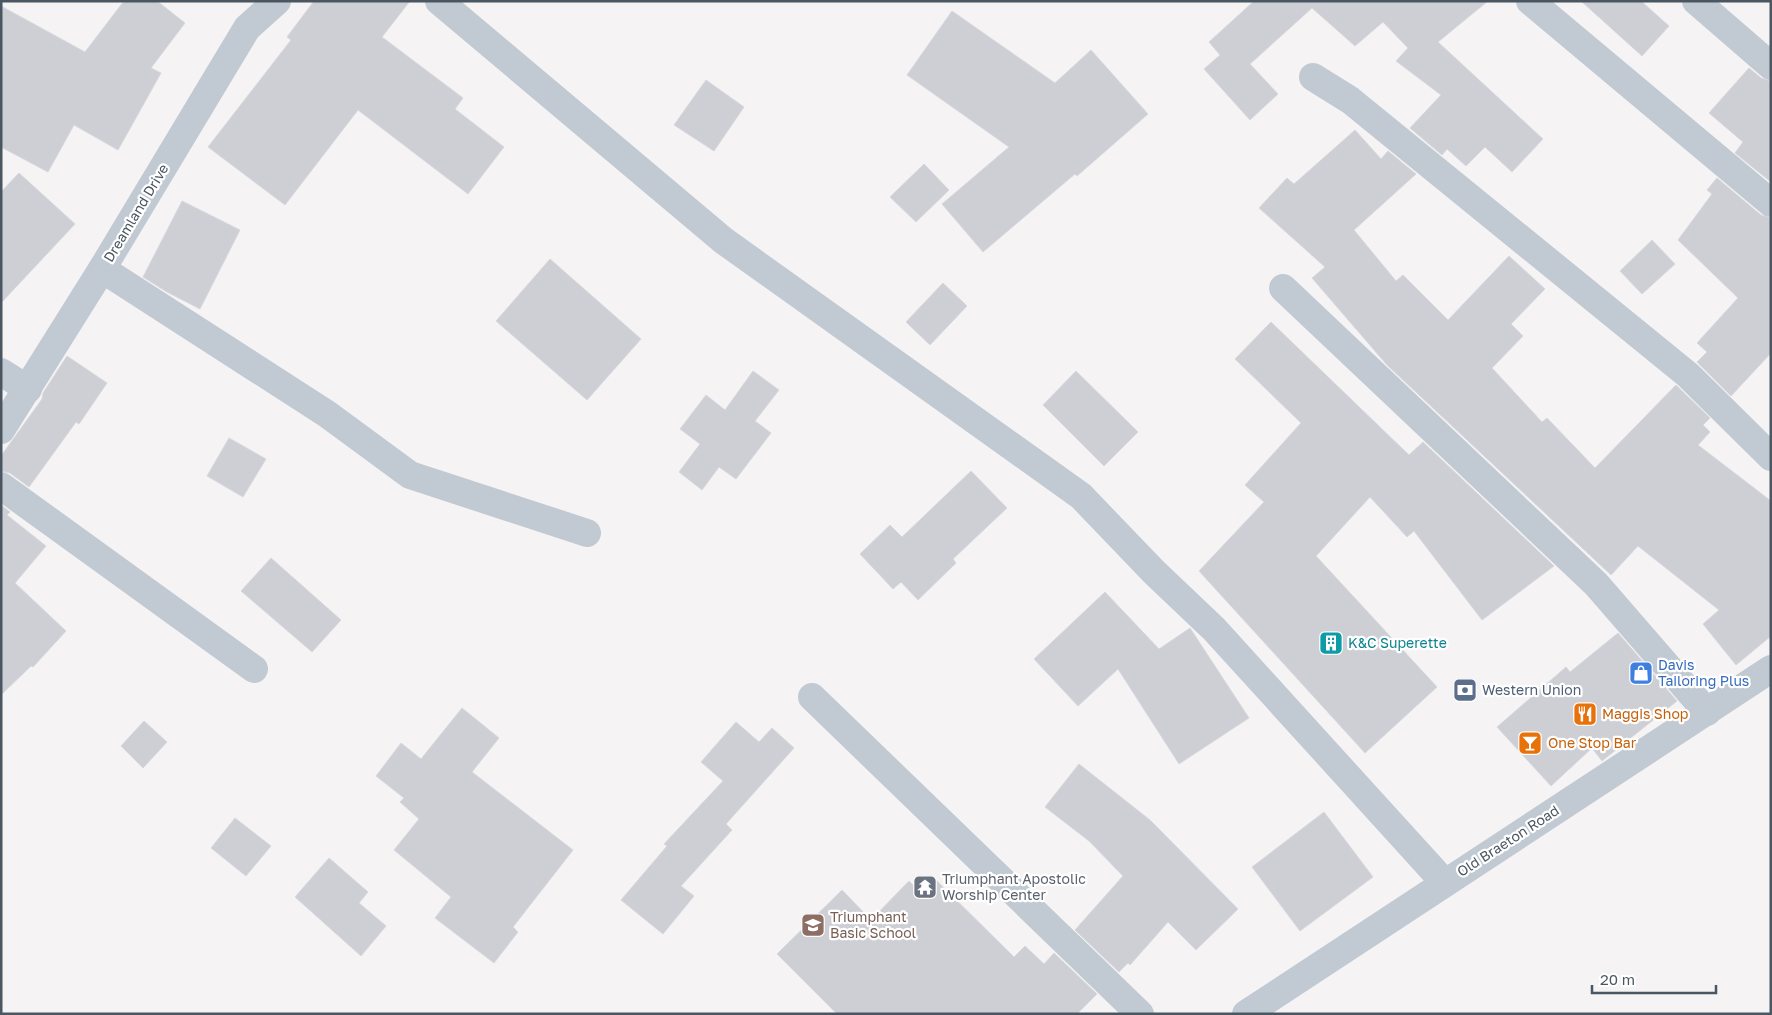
<svg xmlns="http://www.w3.org/2000/svg" width="1772" height="1015" viewBox="0 0 1772 1015" font-family="'Golos Text',sans-serif">
  <style>
    .building { fill: #cdcfd5; stroke: #d7d9de }
    .lines { fill: none; stroke-linecap: round; stroke-linejoin: round }
    .minor { stroke: #c1cad2; stroke-width: 28 }
    .tertiary { stroke: #c1cad2; stroke-width: 28 }
    .labels { text-anchor: middle; stroke-width: 4.5; stroke-linejoin: round; paint-order: stroke }
    .street-label { font-size: 14px; fill: #4a5661; stroke: #fff }
    .culture-label { font-size: 14px; fill: #0d838f; stroke: #fff; text-anchor: start }
    .shop-label { font-size: 14px; fill: #366cbe; stroke: #fff; text-anchor: start }
    .service-label { font-size: 14px; fill: #4e5e75; stroke: #fff; text-anchor: start }
    .food-label { font-size: 14px; fill: #c56008; stroke: #fff; text-anchor: start }
    .worship-label { font-size: 14px; fill: #5b616d; stroke: #fff; text-anchor: start }
    .education-label { font-size: 14px; fill: #785e54; stroke: #fff; text-anchor: start }
  </style>
  <rect width="100%" height="100%" fill="#f5f3f3"/>
  <g class="building">
    <path d="M124 1H157L185 23 151 68 161 73 118 150 74 125 48 172 1 147V6L85 52Z"/>
    <path d="M314 1H410L382 37 463 98 455 109 504 147 468 194 358 110 285 205 208 147 291 40 287 37Z"/>
    <path d="M1254 1H1488L1438 42 1543 139 1512 172 1485 147 1466 166 1447 149 1442 155 1410 128 1441 95 1396 61 1408 48 1383 22 1355 46 1312 8 1250 64 1278 94 1250 120 1204 69 1220 55 1209 42Z"/>
    <path d="M1581 1H1641L1669 26 1642 56Z"/>
    <path d="M952 11 1055 83 1091 50 1148 114 1077 176 1075 174 983 252 942 204 1009 147 907 75Z"/>
    <path d="M1749 68 1761 78 1771 81V182L1735 153 1743 142 1709 113Z"/>
    <path d="M706 80 744 107 714 151 674 125Z"/>
    <path d="M1355 130 1381 159 1388 151 1416 174 1354 230 1396 281 1403 275 1448 320 1509 256 1545 289 1511 324 1523 336 1492 368 1542 422 1547 418 1595 468 1676 385 1710 418 1703 425 1710 432 1698 445 1771 501V636L1736 665 1703 624 1719 610 1638 546 1611 575 1387 365 1312 278 1325 267 1259 208 1287 178 1294 184Z"/>
    <path d="M924 164 949 190 916 222 890 197Z"/>
    <path d="M19 173 75 224 1 303V192Z"/>
    <path d="M1717 178 1761 215 1771 218V353L1731 396 1697 362 1707 352 1697 343 1738 298 1678 240 1712 194 1707 190Z"/>
    <path d="M182 201 240 230 200 309 167 292 143 277Z"/>
    <path d="M1652 240 1675 264 1642 294 1620 271Z"/>
    <path d="M550 259 641 339 587 400 496 321Z"/>
    <path d="M943 283 967 306 930 345 906 322Z"/>
    <path d="M1271 322 1409 455 1423 442 1554 566 1482 620 1414 531 1407 537 1370 497 1316 556 1437 687 1365 753 1199 571 1264 502 1245 485 1301 423 1235 359Z"/>
    <path d="M67 356 107 383 79 424 76 422 29 487 10 473 1 471V456L42 399 43 393Z"/>
    <path d="M753 371 779 390 755 421 771 433 736 479 719 467 702 490 679 472 700 444 680 429 706 395 725 410Z"/>
    <path d="M1076 371 1138 432 1104 466 1043 405Z"/>
    <path d="M229 438 266 459 243 497 207 476Z"/>
    <path d="M971 471 1007 508 953 559 956 563 918 600 901 582 893 589 860 554 890 525 902 537Z"/>
    <path d="M1 505 10 512 7 515 46 546 15 583 66 631 33 667 31 666 1 695Z"/>
    <path d="M271 558 341 620 312 652 241 591Z"/>
    <path d="M1105 592 1159 649 1190 628 1249 718 1179 764 1118 669 1078 706 1034 659Z"/>
    <path d="M1618 633 1677 701 1602 761 1592 748 1551 786 1497 727 1566 667 1570 672Z"/>
    <path d="M462 708 499 738 472 772 573 850 513 927 518 932 494 963 435 918 451 897 394 850 419 819 400 802 404 798 376 776 401 743 421 759Z"/>
    <path d="M144 721 167 742 143 768 121 746Z"/>
    <path d="M736 722 759 742 772 728 794 748 726 824 732 830 681 886 694 896 663 934 621 900 667 846 664 844 723 781 701 762Z"/>
    <path d="M1079 764 1150 820 1238 909 1196 950 1168 922 1130 965 1128 963 1119 972 1075 930 1123 876 1089 841 1045 807Z"/>
    <path d="M1324 812 1373 877 1300 931 1252 867Z"/>
    <path d="M235 818 271 846 246 876 211 848Z"/>
    <path d="M329 858 368 892 359 903 386 926 361 956 295 897Z"/>
    <path d="M933 877 1014 957 1025 946 1044 964 1054 953 1097 994 1077 1014H837L777 954 842 890 871 920 909 881 919 891Z"/>
  </g>
  <g class="lines">
    <g class="minor">
      <path d="M439 1 724 241 1081 496 1154 572 1214 629 1444 882"/>
      <path d="M1530 1 1771 203"/>
      <path d="M1696 1 1771 66"/>
      <path d="M1313 77 1350 100 1688 375 1771 457"/>
      <path d="M102 269 327 414 410 475 587 533"/>
      <path d="M1283 288 1596 584 1707 712"/>
      <path d="M1 372 28 389"/>
      <path d="M1 430 102 269 247 28 277 1"/>
      <path d="M1 486 254 669"/>
      <path d="M812 697 1140 1014"/>
    </g>
    <path class="tertiary" d="M1246 1014 1771 669"/>
  </g>
  <defs>
    <g id="building-square" transform="scale(1.25)"><rect x="-9" y="-9" width="18" height="18" rx="4" fill="#0f9aa8" stroke="#fff"/><path d="M-4-6H4V6H1V3H-1V6H-4ZM-2.5-4.3h1.7v1.8h-1.7ZM.8-4.3h1.7v1.8H.8ZM-2.5-1h1.7V.8h-1.7ZM.8-1h1.7V.8H.8Z" fill="#fff"/></g>
    <g id="shop-square" transform="scale(1.25)"><rect x="-9" y="-9" width="18" height="18" rx="4" fill="#3f7fe0" stroke="#fff"/><path d="M-5-2.5h2.3a2.7 3.5 0 0 1 5.4 0H5L5.5 6h-11ZM-1.5-2.5h3a1.5 2.3 0 0 0-3 0Z" fill="#fff"/></g>
    <g id="bank-square" transform="scale(1.25)"><rect x="-9" y="-9" width="18" height="18" rx="4" fill="#5c6f8a" stroke="#fff"/><path d="M-6-4H6V4H-6ZM0-2.3a2.3 2.3 0 1 0 0 4.6a2.3 2.3 0 1 0 0-4.6Z" fill="#fff"/></g>
    <g id="restaurant-square" transform="scale(1.25)"><rect x="-9" y="-9" width="18" height="18" rx="4" fill="#e8710a" stroke="#fff"/><path d="M-5-6h1v4h1v-4h1v4h1v-4h1v5L-1.5 .5V6h-2V.5L-5-1ZM5-6V6H3V1.5H1.5Q1.5-4 5-6Z" fill="#fff"/></g>
    <g id="bar-square" transform="scale(1.25)"><rect x="-9" y="-9" width="18" height="18" rx="4" fill="#e8710a" stroke="#fff"/><path d="M-6-5H6L.8 .8V4.5H3.5V6h-7V4.5H-.8V.8Z" fill="#fff"/></g>
    <g id="temple-square" transform="scale(1.25)"><rect x="-9" y="-9" width="18" height="18" rx="4" fill="#6b7280" stroke="#fff"/><path d="M0-6L5-2H3V0L6.5 2.5H4V6H1.5V3h-3V6H-4V2.5H-6.5L-3 0V-2H-5Z" fill="#fff"/></g>
    <g id="school-square" transform="scale(1.25)"><rect x="-9" y="-9" width="18" height="18" rx="4" fill="#8d6e63" stroke="#fff"/><path d="M0-5L7-2L0 1L-7-2ZM-4 1L0 2.5L4 1V4Q0 6-4 4Z" fill="#fff"/></g>
  </defs>
  <g fill-rule="evenodd">
    <use href="#building-square" x="1331" y="643"/>
    <use href="#shop-square" x="1641" y="673"/>
    <use href="#bank-square" x="1465" y="690"/>
    <use href="#restaurant-square" x="1585" y="714"/>
    <use href="#bar-square" x="1530" y="743"/>
    <use href="#temple-square" x="925" y="887"/>
    <use href="#school-square" x="813" y="925"/>
  </g>
  <g class="labels">
    <g class="street-label">
      <text transform="translate(136 213) rotate(-59)" y="5">Dreamland Drive</text>
      <text transform="translate(1508 841) rotate(-33)" y="5">Old Braeton Road</text>
    </g>
    <g class="culture-label">
      <text x="1348" y="648">K&amp;C Superette</text>
    </g>
    <g class="shop-label">
      <text x="1658" y="670">Davis<tspan x="1658" dy="16">Tailoring Plus</tspan></text>
    </g>
    <g class="service-label">
      <text x="1482" y="695">Western Union</text>
    </g>
    <g class="food-label">
      <text x="1602" y="719">Maggis Shop</text>
      <text x="1548" y="748">One Stop Bar</text>
    </g>
    <g class="worship-label">
      <text x="942" y="884">Triumphant Apostolic<tspan x="942" dy="16">Worship Center</tspan></text>
    </g>
    <g class="education-label">
      <text x="830" y="922">Triumphant<tspan x="830" dy="16">Basic School</tspan></text>
    </g>
  </g>
  <rect width="1772" height="1015" fill="none" stroke="#4a5661" stroke-width="5"/>
  <path d="M1592 985v8h124v-8" fill="none" stroke="#4a5661" stroke-width="2.5"/>
  <text x="1600" y="985" font-size="15" fill="#4a5661" stroke="#ffffff" stroke-width="4" paint-order="stroke">20 m</text>
</svg>
